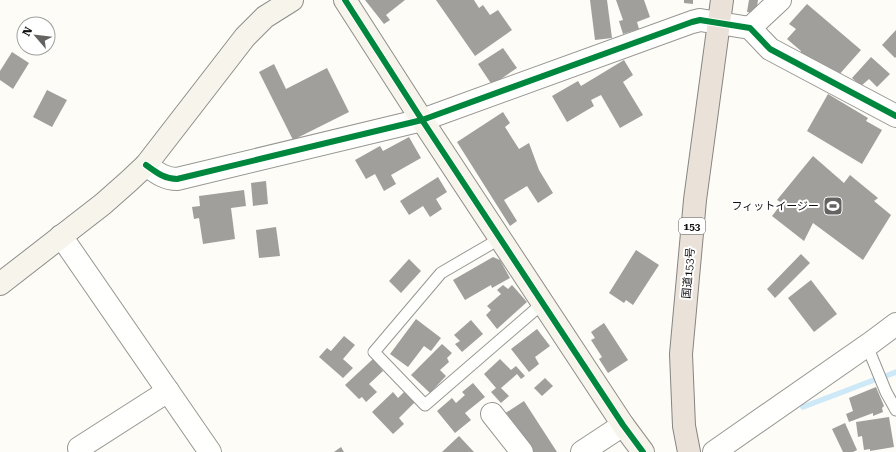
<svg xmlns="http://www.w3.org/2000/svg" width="896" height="452" viewBox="0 0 896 452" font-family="'Roboto Serif','Noto Sans JP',serif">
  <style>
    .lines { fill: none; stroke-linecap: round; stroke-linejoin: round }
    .stream { stroke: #cde8f7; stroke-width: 5.5 }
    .building { fill: #a19f9c }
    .lane-casing { stroke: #979795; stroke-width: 13 }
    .street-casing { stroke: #979795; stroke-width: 24 }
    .secondary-casing { stroke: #8e8d8b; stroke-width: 24 }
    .highway-casing { stroke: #858482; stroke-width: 24 }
    .lane { stroke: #fffffe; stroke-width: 11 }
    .street { stroke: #fffffe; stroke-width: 22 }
    .secondary { stroke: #f6f4eb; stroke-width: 22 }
    .highway { stroke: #eae1d8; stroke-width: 22 }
    .cycleway-casing { stroke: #fff; stroke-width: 8 }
    .cycleway { stroke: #00873e; stroke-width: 6 }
    .labels { text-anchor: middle; stroke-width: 4; stroke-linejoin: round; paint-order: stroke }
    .shield { fill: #fff; stroke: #585858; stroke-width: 1 }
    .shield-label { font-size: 10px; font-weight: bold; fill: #111 }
    .poi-label { font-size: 11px; fill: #111; stroke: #fff; text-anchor: end }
    .street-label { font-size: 11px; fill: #111; stroke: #fff }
  </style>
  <rect width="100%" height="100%" fill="#fdfcf7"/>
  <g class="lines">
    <g class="stream">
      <path d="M886 376 896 372"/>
      <path d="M803 407 874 380"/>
    </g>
  </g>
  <g class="building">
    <path d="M365 0H405L386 15 390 20 384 24Z"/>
    <path d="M436 0H474L479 8 483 5 490 15 498 10 512 30 475 56Z"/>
    <path d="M590 0H607L612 38 595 40Z"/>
    <path d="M616 0H644L650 17 637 22 639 29 623 34 619 21 623 20Z"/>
    <path d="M684 0H693V4L684 3Z"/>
    <path d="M749 0H758L756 13 747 12Z"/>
    <path d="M807 4 861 50 837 77 821 63 818 68 800 53 801 51 787 39 796 29 789 24Z"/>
    <path d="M896 30V57L895 58 882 45Z"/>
    <path d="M503 48 517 68 492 85 478 64Z"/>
    <path d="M12 52 29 63 13 89 0 80V71Z"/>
    <path d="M871 57 890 74 877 87 869 79 861 86 852 78Z"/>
    <path d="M624 60 633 75 623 82 643 115 620 128 601 95 591 100 594 106 567 122 552 96 578 81 581 86Z"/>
    <path d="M274 64 286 89 327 68 349 112 293 140 259 72Z"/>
    <path d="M47 90 67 100 52 127 33 117Z"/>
    <path d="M828 94 868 118 866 121 882 130 862 164 807 131Z"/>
    <path d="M503 112 510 123 505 127 519 149 529 143 539 170 553 193 538 203 527 186 504 200 517 221 510 226 457 142Z"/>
    <path d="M409 137 421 158 391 175 396 184 384 191 375 174 366 179 355 160 380 146 383 151Z"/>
    <path d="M813 156 844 183 850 175 878 198 874 201 891 215 863 260 813 223 804 241 772 216 782 203 777 200Z"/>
    <path d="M438 177 447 192 436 199 442 209 430 217 423 206 409 215 400 201Z"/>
    <path d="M266 181 268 204 253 206 251 183Z"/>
    <path d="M244 190 246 206 231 208 235 239 203 244 199 218 194 219 192 207 200 206 199 196Z"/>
    <path d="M276 227 280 256 259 258 256 230Z"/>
    <path d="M636 250 659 265 633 305 626 300 624 303 609 293Z"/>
    <path d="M801 254 810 263 775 298 767 289Z"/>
    <path d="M493 257 500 260 510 278 492 288 491 285 465 300 453 280Z"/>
    <path d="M409 259 421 271 401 293 389 281Z"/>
    <path d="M811 280 837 314 814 332 788 298Z"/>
    <path d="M503 285 508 289 512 285 527 302 497 329 486 315 491 310 487 306 501 294 497 290Z"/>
    <path d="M416 319 441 338 431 351 424 346 408 367 390 354Z"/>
    <path d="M471 320 483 334 462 352 455 344 460 341 454 335Z"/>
    <path d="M604 323 628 360 608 373 599 359 602 357 591 340 595 338 591 332Z"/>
    <path d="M537 329 550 346 535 357 539 364 529 372 511 349Z"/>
    <path d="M344 336 355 345 343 359 353 368 343 378 319 357 327 348 331 351Z"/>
    <path d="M442 344 452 353 447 358 449 362 440 370 446 376 430 393 411 375Z"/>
    <path d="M373 359 383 371 369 384 377 392 366 402 362 397 359 399 345 385Z"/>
    <path d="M500 359 511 370 516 366 525 376 521 379 517 374 501 388 509 396 501 403 491 392 496 388 484 374Z"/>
    <path d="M545 378 553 386 542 396 534 388Z"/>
    <path d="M473 383 485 397 465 413 471 420 455 433 437 411 452 398 456 403 465 395 462 392Z"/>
    <path d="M876 387 884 406 882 408 883 412 873 416V413L849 422 846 414 853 411 849 398Z"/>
    <path d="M405 391 415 402 399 418 404 424 393 434 372 412 393 392 398 398Z"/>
    <path d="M524 401 557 452H529L504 414Z"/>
    <path d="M889 417 894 447 870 451V449L864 450 862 436 858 437 856 422Z"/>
    <path d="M845 423 857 450 853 452H843L832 429Z"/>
    <path d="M459 436 474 452H442Z"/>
    <path d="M341 447 344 452H334Z"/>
  </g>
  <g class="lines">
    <g class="lane-casing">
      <g id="lane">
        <path d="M501 238 441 273 374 352 425 405 543 303"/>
        <path d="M866 346 870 353 886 392 896 410"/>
      </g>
    </g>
    <g class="street-casing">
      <g id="street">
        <path d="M750 28 780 0"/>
        <path d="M146 165C156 172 164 179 177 179L422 120 692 22 700 20 750 28 770 49 896 116"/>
        <path d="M61 236 210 452"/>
        <path d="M492 414 522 452"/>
        <path d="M79 448 168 391"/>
        <path d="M582 452 623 425"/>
        <path d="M714 452 872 342 896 324"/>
      </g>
    </g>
    <g class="secondary-casing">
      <g id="secondary">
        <path d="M345 0 422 120 623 425 643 452"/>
        <path d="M0 284 103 204 129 181 146 165 245 37 265 17 292 0"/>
      </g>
    </g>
    <g class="highway-casing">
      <path id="highway" d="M689 452 684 426 681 354 695 200 722 0"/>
    </g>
    <use href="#lane" class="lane"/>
    <use href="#street" class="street"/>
    <use href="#secondary" class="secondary"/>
    <use href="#highway" class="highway"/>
    <g class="cycleway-casing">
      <g id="cycleway">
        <path d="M345 0 422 120 623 425 643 452"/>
        <path d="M146 165C156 172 164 179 177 179L422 120 692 22 700 20 750 28 770 49 896 116"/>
      </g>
    </g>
    <use href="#cycleway" class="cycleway"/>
  </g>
  <defs>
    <g id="stadium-square" transform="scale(1)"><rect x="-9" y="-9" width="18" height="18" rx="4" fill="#646362" stroke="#fff"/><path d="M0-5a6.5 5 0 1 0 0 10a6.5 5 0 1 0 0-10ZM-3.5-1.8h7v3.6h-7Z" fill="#fff"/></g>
  </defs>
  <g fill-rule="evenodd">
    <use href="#stadium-square" x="833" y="206"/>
  </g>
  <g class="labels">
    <rect class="shield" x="679" y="218" width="26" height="16" rx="3"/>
    <g class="shield-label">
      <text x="692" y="230">153</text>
    </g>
    <g class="poi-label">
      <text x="819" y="210">フィットイージー</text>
    </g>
    <g class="street-label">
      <text transform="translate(688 273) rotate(-85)" y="4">国道153号</text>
    </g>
  </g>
  <g transform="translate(36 36) rotate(298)"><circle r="19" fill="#ffffff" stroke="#a0a0a0"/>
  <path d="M0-3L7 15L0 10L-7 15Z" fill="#646362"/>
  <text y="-6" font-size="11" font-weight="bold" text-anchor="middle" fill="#111111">N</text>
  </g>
</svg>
